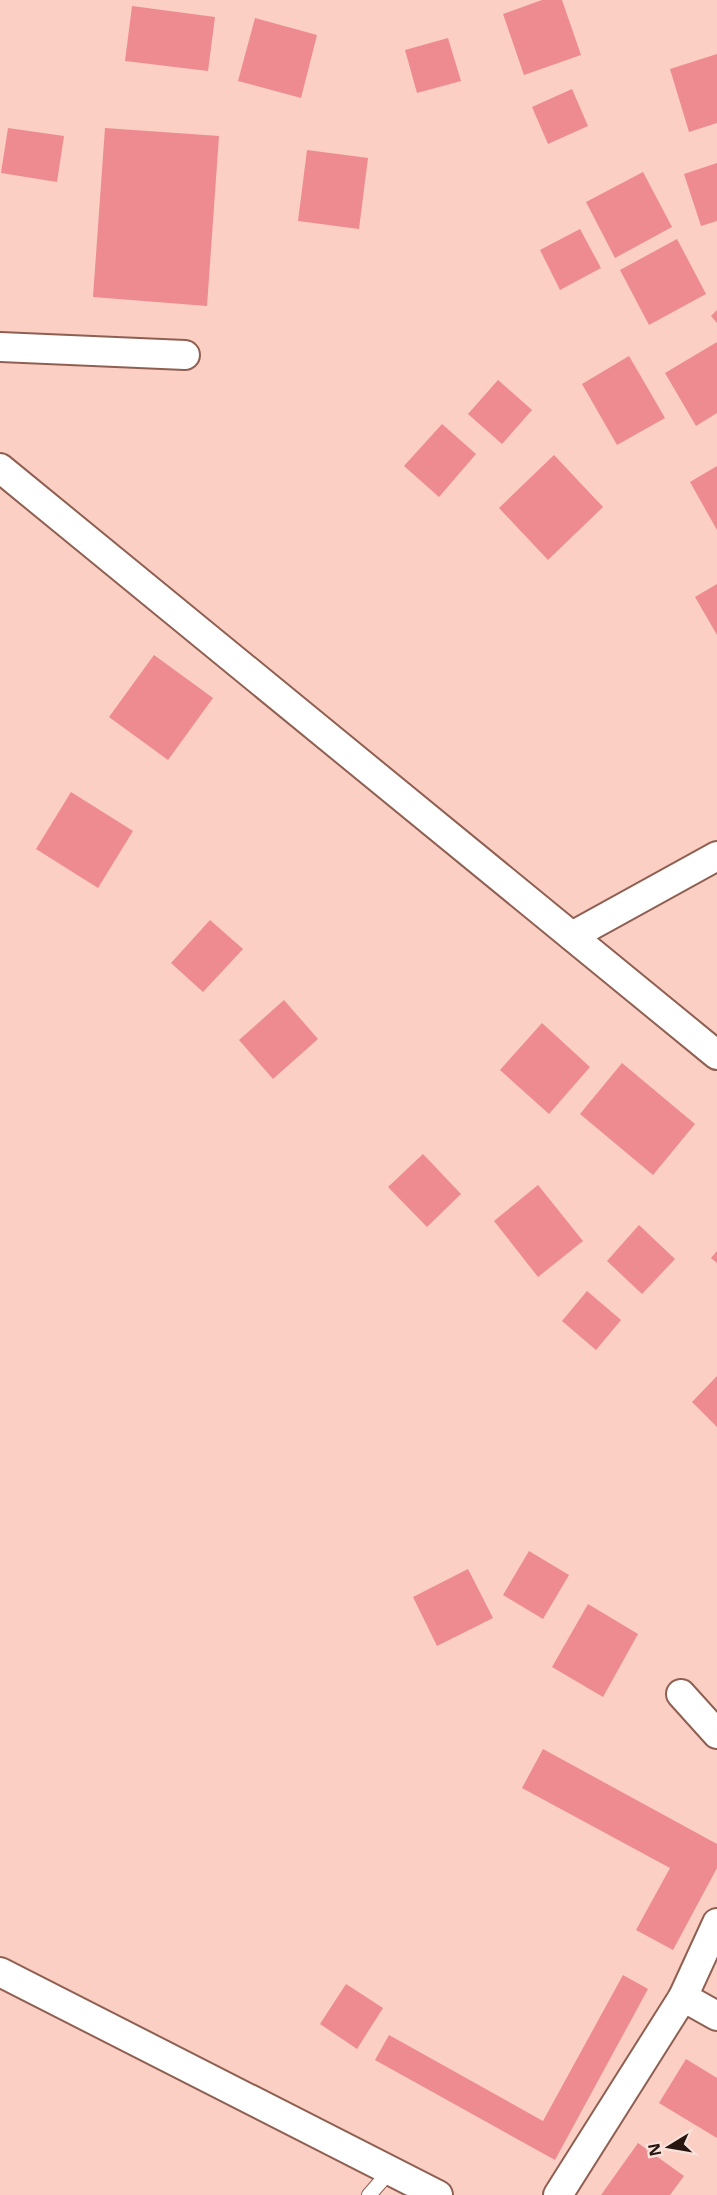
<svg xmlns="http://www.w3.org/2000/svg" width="717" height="2195" viewBox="0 0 717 2195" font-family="'Noto Sans',sans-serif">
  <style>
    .building { fill: #ed8b91 }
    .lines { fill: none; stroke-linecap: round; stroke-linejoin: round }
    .service-casing { stroke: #8f6052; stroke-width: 16 }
    .minor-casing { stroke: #8f6052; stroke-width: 32 }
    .service { stroke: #fff; stroke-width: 14 }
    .minor { stroke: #fff; stroke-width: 28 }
  </style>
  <rect width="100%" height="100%" fill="#fbcfc3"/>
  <g class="building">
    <path d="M542 0H562L581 55 524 75 503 14Z"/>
    <path d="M132 6 215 17 208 71 125 61Z"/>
    <path d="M255 18 317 35 301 98 238 81Z"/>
    <path d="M448 38 461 81 417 93 405 50Z"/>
    <path d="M717 54V123L689 132 670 69Z"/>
    <path d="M572 89 588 126 548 144 532 107Z"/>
    <path d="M8 128 64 136 57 182 1 173Z"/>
    <path d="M105 128 219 136 207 306 93 297Z"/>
    <path d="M307 150 368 158 359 229 298 221Z"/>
    <path d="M717 163V221L701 226 684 174Z"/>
    <path d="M643 172 672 227 615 258 586 202Z"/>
    <path d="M580 229 601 268 560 290 540 250Z"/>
    <path d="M677 239 706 294 649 325 620 270Z"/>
    <path d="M717 310V323L711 316Z"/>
    <path d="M717 342V413L696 426 665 373Z"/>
    <path d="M629 356 665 418 617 445 582 384Z"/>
    <path d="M498 380 532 410 502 444 468 414Z"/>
    <path d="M442 424 476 454 439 497 404 466Z"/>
    <path d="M554 455 603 507 548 560 499 508Z"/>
    <path d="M717 466V530L690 482Z"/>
    <path d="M717 584V635L695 597Z"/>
    <path d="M154 655 213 698 168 760 109 717Z"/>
    <path d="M71 792 133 831 98 888 36 849Z"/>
    <path d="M210 920 243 949 203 992 171 963Z"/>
    <path d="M284 1000 318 1039 273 1079 239 1040Z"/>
    <path d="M542 1023 590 1067 549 1114 500 1070Z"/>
    <path d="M622 1063 695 1124 653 1175 580 1114Z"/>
    <path d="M423 1154 461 1194 427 1227 388 1187Z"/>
    <path d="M538 1185 583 1241 538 1277 494 1221Z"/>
    <path d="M639 1225 675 1259 642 1294 607 1261Z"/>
    <path d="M717 1251V1263L711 1258Z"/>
    <path d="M587 1291 621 1320 596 1350 562 1321Z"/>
    <path d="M717 1376V1427L692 1402Z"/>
    <path d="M529 1551 569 1575 543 1619 503 1595Z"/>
    <path d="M468 1569 493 1618 437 1646 413 1597Z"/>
    <path d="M588 1604 638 1634 603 1697 552 1667Z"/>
    <path d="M543 1749 717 1844V1868L673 1950 636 1930 670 1868 522 1788Z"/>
    <path d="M623 1975 648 1989 555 2160 375 2060 389 2035 543 2121Z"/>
    <path d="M346 1984 383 2008 357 2049 320 2024Z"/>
    <path d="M686 2059 717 2078V2138L659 2103Z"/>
    <path d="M638 2143 684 2176 670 2195H601Z"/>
  </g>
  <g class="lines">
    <g class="service-casing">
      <path id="service" d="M369 2195 390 2171"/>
    </g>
    <g class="minor-casing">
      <g id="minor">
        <path d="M0 347 185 355"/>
        <path d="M0 468 717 1055"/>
        <path d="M572 936 717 856"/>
        <path d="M681 1694 717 1734"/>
        <path d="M717 1923 683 1997 717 2016"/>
        <path d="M0 1972 438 2195"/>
        <path d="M558 2195 683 1997"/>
      </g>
    </g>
    <use href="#service" class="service"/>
    <use href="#minor" class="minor"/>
  </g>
  <g transform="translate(669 2147) rotate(259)" stroke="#f9e2dc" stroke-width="4.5" paint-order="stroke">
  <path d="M0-4.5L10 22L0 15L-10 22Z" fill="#281510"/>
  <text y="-9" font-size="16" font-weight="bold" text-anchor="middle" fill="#281510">N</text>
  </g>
</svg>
